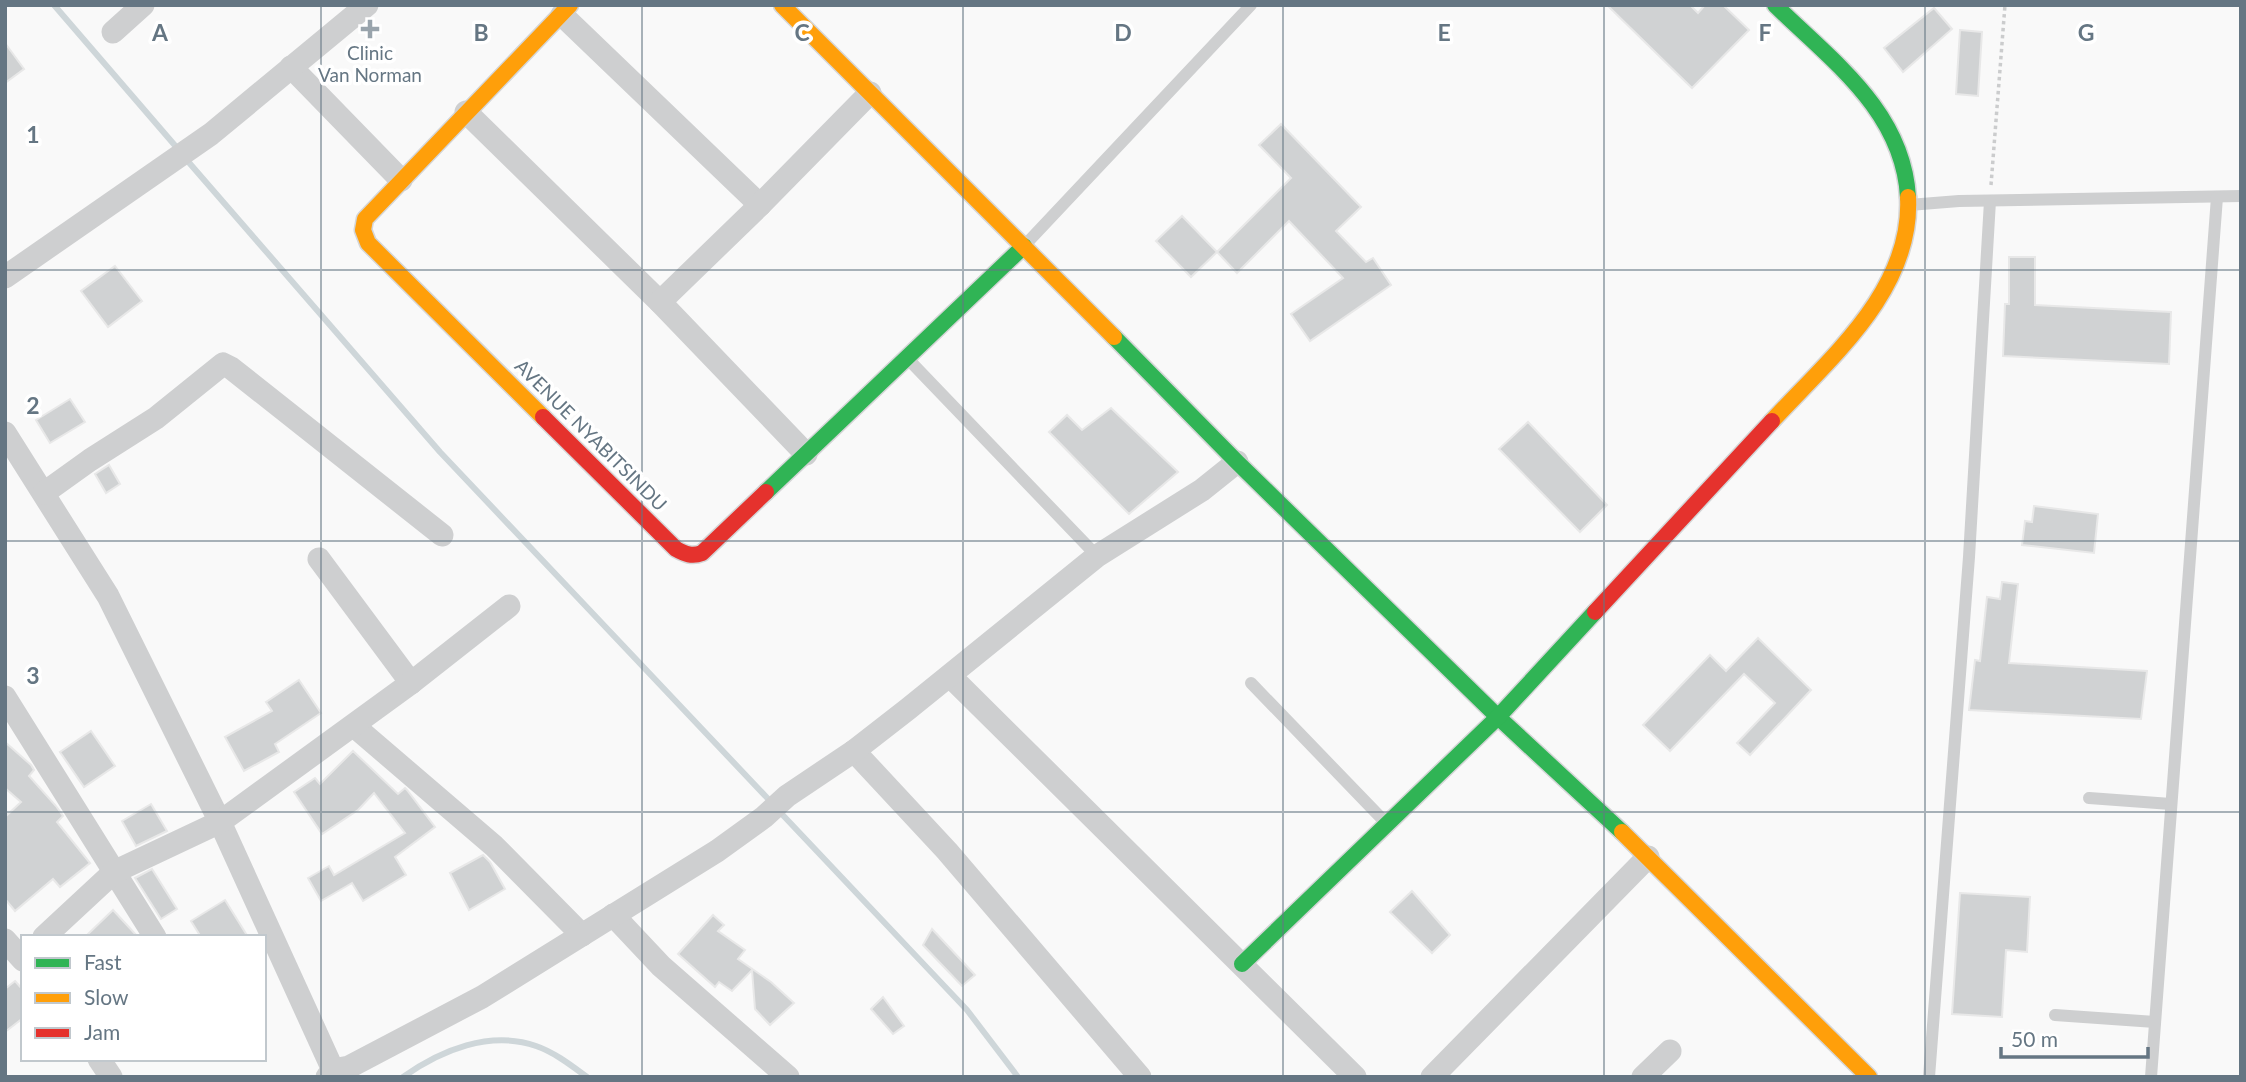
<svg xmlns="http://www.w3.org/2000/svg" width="2246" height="1082" viewBox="0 0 2246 1082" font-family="Lato,sans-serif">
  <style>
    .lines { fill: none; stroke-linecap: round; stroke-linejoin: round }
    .stream { stroke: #ced6d9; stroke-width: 6 }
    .building { fill: #d0d2d3; stroke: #e8e8e8; stroke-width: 2 }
    .fast-casing { stroke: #d5d6d7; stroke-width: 19 }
    .slow-casing { stroke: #d5d6d7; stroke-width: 19 }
    .jam-casing { stroke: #d5d6d7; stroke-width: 19 }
    .path { stroke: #cbcccd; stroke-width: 3.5; stroke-dasharray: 3.5 3.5; stroke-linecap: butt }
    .lane { stroke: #cecfd0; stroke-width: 12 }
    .street { stroke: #cecfd0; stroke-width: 23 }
    .fast { stroke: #30b455; stroke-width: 16 }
    .slow { stroke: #ff9f0a; stroke-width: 16 }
    .jam { stroke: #e5322d; stroke-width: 16 }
    .grid { fill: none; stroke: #657683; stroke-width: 2; stroke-opacity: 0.55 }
    .poi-dot { fill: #99a4ac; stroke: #fff; stroke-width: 2.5 }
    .labels { text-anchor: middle; stroke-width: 7; stroke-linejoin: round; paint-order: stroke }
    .poi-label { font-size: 19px; fill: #657683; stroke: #fff }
    .street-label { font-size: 19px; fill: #657683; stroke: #fff }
    .grid-label { font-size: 23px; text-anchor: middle; font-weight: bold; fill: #657683; stroke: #fff; stroke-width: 7; stroke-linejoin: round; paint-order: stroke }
  </style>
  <rect width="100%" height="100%" fill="#f9f9f9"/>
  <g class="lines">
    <g class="stream">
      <path d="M54 5 178 149"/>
      <path d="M185 158 440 452 771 802"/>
      <path d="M778 810 967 1010 1018 1077"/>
      <path d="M403 1077C441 1050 490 1030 536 1046 554 1052 572 1066 587 1077"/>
    </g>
  </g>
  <g class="building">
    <path d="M1607 5H1690L1698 13 1705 5H1723L1749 30 1692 88Z"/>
    <path d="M1934 8 1952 29 1903 72 1884 48Z"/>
    <path d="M1960 30 1982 32 1978 96 1956 94Z"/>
    <path d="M5 43 24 69 5 83Z"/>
    <path d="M1281 124 1361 207 1336 231 1366 262 1373 258 1391 285 1310 341 1291 314 1343 278 1289 221 1237 273 1217 252 1291 178 1259 145Z"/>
    <path d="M1182 216 1217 252 1191 277 1156 241Z"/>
    <path d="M2009 257H2035V305L2171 312 2169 364 2003 356 2005 304H2009Z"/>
    <path d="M115 266 142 301 108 327 81 291Z"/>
    <path d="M70 399 85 422 50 443 36 420Z"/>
    <path d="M1111 408 1178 472 1129 514 1049 432 1067 415 1082 430Z"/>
    <path d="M1528 422 1607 505 1580 532 1499 449Z"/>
    <path d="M109 465 120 484 106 493 95 474Z"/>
    <path d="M2034 506 2098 514 2094 553 2022 545 2025 521 2032 522Z"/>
    <path d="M2002 582 2018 584 2009 663 2147 671 2141 719 1969 710 1975 660 1980 661 1987 597 2000 599Z"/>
    <path d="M1758 638 1811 690 1750 755 1737 743 1775 703 1744 674 1670 751 1643 725 1710 655 1726 671Z"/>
    <path d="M299 680 321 713 275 744 279 752 244 771 225 737 272 711 266 702Z"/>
    <path d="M91 731 115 766 84 787 60 752Z"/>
    <path d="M5 742 31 765 34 770 29 776 56 806 63 816 57 822 90 863 60 887 53 879 15 911 5 899V817L21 802 5 788Z"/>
    <path d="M353 751 398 794 405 788 407 790 435 827 395 857 406 875 363 901 352 883 321 901 308 878 329 866 334 875 405 833 374 793 358 810 322 834 294 792 315 778 320 784Z"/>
    <path d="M151 804 167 831 136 846 122 821Z"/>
    <path d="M483 855 490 862 505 889 469 910 450 873Z"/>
    <path d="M152 869 177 909 161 919 135 878Z"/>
    <path d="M1412 891 1450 935 1432 953 1390 912Z"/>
    <path d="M1960 893 2030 897 2027 952 2006 950 2002 1017 1952 1014Z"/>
    <path d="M225 900 248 937H201L191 921Z"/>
    <path d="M113 910 138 937H85Z"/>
    <path d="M713 915 724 925 718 931 745 950 738 959 771 982 794 1003 770 1025 755 1009 752 970 732 991 719 982 715 987 678 954Z"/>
    <path d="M932 929 975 975 962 986 923 945Z"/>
    <path d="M15 981 23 990V1018L5 1032V989Z"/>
    <path d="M883 997 904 1026 893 1034 871 1009Z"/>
  </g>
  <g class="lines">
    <g class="fast-casing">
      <g id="fast">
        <path d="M1775 5C1832 61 1903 111 1908 197"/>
        <path d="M1114 337 1237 462 1498 717 1622 832"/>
        <path d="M766 492 1024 246"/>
        <path d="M1242 964 1498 717 1595 612"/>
      </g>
    </g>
    <g class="slow-casing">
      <g id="slow">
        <path d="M782 5 1114 337"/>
        <path d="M543 417 368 243 363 230 365 219 570 5"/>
        <path d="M1772 421C1830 358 1913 290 1908 197"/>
        <path d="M1622 832 1869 1077"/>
      </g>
    </g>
    <g class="jam-casing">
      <g id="jam">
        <path d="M543 417 676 549C685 554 692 557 702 553L766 492"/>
        <path d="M1595 612 1772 421"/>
      </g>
    </g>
    <path class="path" d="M1991 185 2005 5"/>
    <g class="lane">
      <path d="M1909 205 1959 201 2241 196"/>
      <path d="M1025 245 1251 5"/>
      <path d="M908 359 1097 556"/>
      <path d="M1251 683 1387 824"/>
      <path d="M2089 798 2171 804"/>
      <path d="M2055 1015 2155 1022"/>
      <path d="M1929 1077 1969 557 1990 201"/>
      <path d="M2151 1077 2217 197"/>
    </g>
    <g class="street">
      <path d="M562 15 760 205"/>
      <path d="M113 32 143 5"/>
      <path d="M291 67 401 180"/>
      <path d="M466 112 660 302 806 454"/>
      <path d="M5 277 211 134 367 5"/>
      <path d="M660 302 760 205 870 93"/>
      <path d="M5 433 108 596 220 822 333 1070"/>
      <path d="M44 493 90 460 156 418 223 364 231 368 442 535"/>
      <path d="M319 559 411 683"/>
      <path d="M950 676 1355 1077"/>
      <path d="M5 697 155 937"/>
      <path d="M354 726 494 846 582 935"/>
      <path d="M854 751 947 851 1140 1077"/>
      <path d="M613 915 661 966 788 1077"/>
      <path d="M44 937 114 872 220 822 411 683 509 606"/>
      <path d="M5 940 23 960"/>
      <path d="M99 1059 111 1077"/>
      <path d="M327 1077 333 1070 349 1067 482 997 717 851 764 817 787 796 854 751 908 709 1097 556 1202 490 1237 462"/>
      <path d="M1432 1077 1648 857"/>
      <path d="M1643 1077 1670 1051"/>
    </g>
    <use href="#fast" class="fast"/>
    <use href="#slow" class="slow"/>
    <use href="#jam" class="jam"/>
  </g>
  <path class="grid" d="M321 5V1077M642 5V1077M963 5V1077M1283 5V1077M1604 5V1077M1925 5V1077M5 270H2241M5 541H2241M5 812H2241"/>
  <path class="poi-dot" d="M366.5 18.5h7v7h7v7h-7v7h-7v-7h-7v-7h7z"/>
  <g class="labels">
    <g class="poi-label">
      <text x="370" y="60">Clinic<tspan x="370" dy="22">Van Norman</tspan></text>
    </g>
    <g class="street-label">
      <text transform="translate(591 435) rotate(45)" y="7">AVENUE NYABITSINDU</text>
    </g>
  </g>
  <g class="grid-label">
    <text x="160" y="41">A</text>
    <text x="481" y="41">B</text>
    <text x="802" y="41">C</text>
    <text x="1123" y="41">D</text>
    <text x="1444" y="41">E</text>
    <text x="1765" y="41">F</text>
    <text x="2086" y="41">G</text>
    <text x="33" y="143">1</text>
    <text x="33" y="414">2</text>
    <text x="33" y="684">3</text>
  </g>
  <rect width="2246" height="1082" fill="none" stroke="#657683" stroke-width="14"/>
  <rect x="21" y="935" width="245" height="126" fill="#ffffff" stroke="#c1c8cd" stroke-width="2"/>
  <rect x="35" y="958" width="35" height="10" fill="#30b455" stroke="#c1c8cd" stroke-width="2"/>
  <text x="84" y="970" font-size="21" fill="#657683">Fast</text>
  <rect x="35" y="993" width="35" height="10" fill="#ff9f0a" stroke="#c1c8cd" stroke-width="2"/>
  <text x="84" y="1005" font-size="21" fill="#657683">Slow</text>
  <rect x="35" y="1028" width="35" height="10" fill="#e5322d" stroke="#c1c8cd" stroke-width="2"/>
  <text x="84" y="1040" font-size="21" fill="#657683">Jam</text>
  <path d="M2001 1047v10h147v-10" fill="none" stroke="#657683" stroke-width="3.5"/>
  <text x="2011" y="1047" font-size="21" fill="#657683" stroke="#ffffff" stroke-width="5" paint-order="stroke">50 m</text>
</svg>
